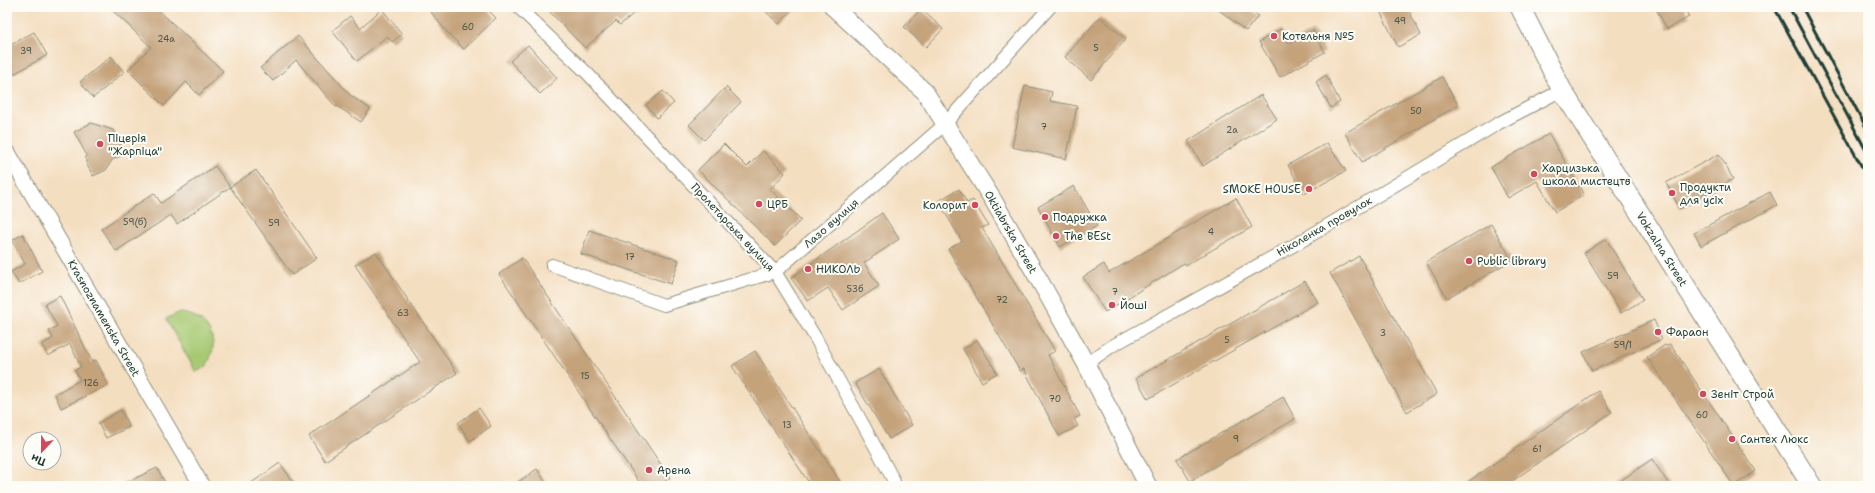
<svg xmlns="http://www.w3.org/2000/svg" width="1875" height="493" viewBox="0 0 1875 493" font-family="'Shantell Sans',sans-serif">
  <style>
    .green { fill: #a7c972; stroke: #638353 }
    .building { fill: #c4a27a }
    .lines { fill: none; stroke-linecap: round; stroke-linejoin: round }
    .minor-casing { stroke: #8a8e7a; stroke-width: 14 }
    .tertiary-casing { stroke: #8a8e7a; stroke-width: 17 }
    .secondary-casing { stroke: #8a8e7a; stroke-width: 19 }
    .primary-casing { stroke: #8a8e7a; stroke-width: 21 }
    .minor { stroke: #fff; stroke-width: 12 }
    .tertiary { stroke: #fff; stroke-width: 15 }
    .secondary { stroke: #fff; stroke-width: 17 }
    .primary { stroke: #fff; stroke-width: 19 }
    .rail { stroke: #1f3d34; stroke-width: 3 }
    .poi-dot { fill: #d1495b; stroke: #fdfcf7; stroke-width: 1.5 }
    .labels { text-anchor: middle; stroke-width: 4; stroke-linejoin: round; paint-order: stroke }
    .number-label { font-size: 9px; fill: #485646 }
    .poi-label { font-size: 11px; fill: #1f3d34; stroke: #fdfcf7; text-anchor: start }
    .street-label { font-size: 11px; fill: #1f3d34; stroke: #fdfcf7 }
  </style>
  <rect width="100%" height="100%" fill="#fdfcf7"/>
  <filter id="ink" filterUnits="userSpaceOnUse"><feTurbulence type="fractalNoise" baseFrequency=".025" numOctaves="2"/><feDisplacementMap in="SourceGraphic" scale="8" xChannelSelector="R" yChannelSelector="G"/><feConvolveMatrix kernelMatrix="1 2 1 2 8 2 1 2 1" color-interpolation-filters="sRGB"/></filter>
  <filter id="wash" filterUnits="userSpaceOnUse"><feTurbulence type="fractalNoise" baseFrequency=".012" numOctaves="4" result="noise"/><feDisplacementMap in="SourceGraphic" scale="16" xChannelSelector="R" yChannelSelector="G"/><feGaussianBlur stdDeviation="0.9" result="paint"/><feColorMatrix in="noise" values="0 0 0 0 0 0 0 0 0 0 0 0 0 0 0 0 0 1.4 0 .05"/><feComposite in="paint" operator="in"/></filter>
  <g filter="url(#wash)">
    <rect width="100%" height="100%" fill="#f4dec0"/>
    <path class="green" d="M178 313C196 313 211 325 213 343 214 351 209 360 206 367L196 372 166 319Z"/>
    <g id="blocks">
      <g class="building">
        <path d="M109 7H155L223 71 199 95 186 82 164 106 128 70 151 47Z"/>
        <path d="M427 7H485L496 18 464 49 446 31Z"/>
        <path d="M545 7H641L620 25 616 21 585 48Z"/>
        <path d="M761 7H795L779 24Z"/>
        <path d="M1215 7H1247L1258 16 1246 31Z"/>
        <path d="M1378 7H1407L1421 35 1398 47Z"/>
        <path d="M1655 7H1684L1689 17 1667 29Z"/>
        <path d="M382 9 402 34 392 42 387 36 357 61 332 31 350 16 360 28Z"/>
        <path d="M921 9 943 29 926 47 904 27Z"/>
        <path d="M1100 17 1126 39 1091 80 1065 57Z"/>
        <path d="M1281 29 1289 44 1313 30 1325 52 1280 77 1259 42Z"/>
        <path d="M34 32 47 55 7 78V47Z"/>
        <path d="M298 36 350 95 370 109 361 122 337 106 336 107 296 60 273 81 260 68Z"/>
        <path d="M528 45 557 78 540 94 510 61Z"/>
        <path d="M111 56 124 72 93 98 80 82Z"/>
        <path d="M1326 75 1340 102 1331 108 1316 82Z"/>
        <path d="M1442 77 1458 105 1362 162 1345 133Z"/>
        <path d="M1025 86 1052 92 1050 101 1077 106 1066 159 1012 147Z"/>
        <path d="M726 87 741 102 704 140 689 125Z"/>
        <path d="M663 91 674 103 657 118 646 105Z"/>
        <path d="M1261 95 1277 119 1203 166 1188 141Z"/>
        <path d="M91 123 113 130 126 153 112 160 106 170 93 176 86 163V154L74 132Z"/>
        <path d="M1549 134 1584 195 1555 212 1537 181 1508 198 1491 167Z"/>
        <path d="M1327 143 1346 171 1304 194 1288 165Z"/>
        <path d="M724 144 747 167 763 151 785 173 770 189 801 220 775 246 698 170Z"/>
        <path d="M1719 154 1733 179 1680 209 1666 183Z"/>
        <path d="M215 166 230 187 177 224 171 215 116 251 101 229 154 193 161 203Z"/>
        <path d="M256 170 317 258 292 275 230 187Z"/>
        <path d="M1074 186 1097 226 1060 247 1038 207Z"/>
        <path d="M959 189 967 203 973 200 983 217 988 225 982 228 1055 351 1048 355 1080 416 1074 419 1078 426 1059 436 1024 369 1020 371 948 249 962 241 938 201Z"/>
        <path d="M1770 192 1777 205 1701 246 1694 233Z"/>
        <path d="M1236 198 1252 227 1186 265 1184 263 1105 312 1083 277 1104 264 1109 273Z"/>
        <path d="M882 213 899 239 864 263 879 286 843 310 828 288 808 301 791 278Z"/>
        <path d="M1491 224 1512 260 1447 298 1426 262Z"/>
        <path d="M589 230 679 260 671 284 581 254Z"/>
        <path d="M23 234 42 271 19 284 11 272 25 264 12 240Z"/>
        <path d="M1606 239 1643 300 1621 313 1584 253Z"/>
        <path d="M376 252 457 373 325 461 309 436 420 362 355 265Z"/>
        <path d="M1359 256 1437 394 1407 412 1330 273Z"/>
        <path d="M522 258 670 478 658 486H642L499 274Z"/>
        <path d="M1305 281 1318 302 1148 399 1136 378Z"/>
        <path d="M60 296 92 362 96 360 108 385 61 408 55 394 80 380 75 370 81 367 70 344 48 356 42 345 53 338 49 331 57 326 45 304Z"/>
        <path d="M1654 320 1662 339 1592 371 1583 352Z"/>
        <path d="M977 340 997 373 982 382 963 349Z"/>
        <path d="M1670 344 1756 471 1734 486 1647 357 1665 345 1666 346Z"/>
        <path d="M755 351 843 486H811L732 366Z"/>
        <path d="M879 369 912 425 889 439 855 383Z"/>
        <path d="M1598 391 1612 412 1505 486H1462Z"/>
        <path d="M1283 397 1295 419 1190 481 1177 459Z"/>
        <path d="M479 408 491 426 470 441 458 423Z"/>
        <path d="M121 410 129 427 106 438 98 423Z"/>
        <path d="M1652 459 1670 486H1613Z"/>
        <path d="M280 463 296 486H247Z"/>
        <path d="M157 468 167 486H119Z"/>
        <path d="M537 469 548 486H512Z"/>
      </g>
    </g>
  </g>
  <g filter="url(#ink)">
    <use href="#blocks" fill-opacity="0" stroke="#8a8e7a" stroke-width="1"/>
    <g class="lines">
      <g class="minor-casing">
        <g id="minor">
          <path d="M518 7 587 73 775 272 815 337 893 479 895 486"/>
          <path d="M552 265 664 305 775 272 945 124 1050 7"/>
          <path d="M1086 364 1112 346 1298 243 1499 123 1562 90"/>
        </g>
      </g>
      <g class="tertiary-casing">
        <path id="tertiary" d="M7 151 202 486"/>
      </g>
      <g class="secondary-casing">
        <path id="secondary" d="M833 7 925 92 993 200 1045 290 1086 364 1148 486"/>
      </g>
      <g class="primary-casing">
        <path id="primary" d="M1520 7 1562 90 1812 486"/>
      </g>
      <use href="#minor" class="minor"/>
      <use href="#tertiary" class="tertiary"/>
      <use href="#secondary" class="secondary"/>
      <use href="#primary" class="primary"/>
      <g class="rail">
        <path d="M1774 7 1868 178"/>
        <path d="M1789 7 1868 154"/>
        <path d="M1802 7 1868 131"/>
      </g>
    </g>
  </g>
  <g class="poi-dot">
    <circle cx="1274" cy="36" r="4"/>
    <circle cx="100" cy="144" r="4"/>
    <circle cx="1534" cy="174" r="4"/>
    <circle cx="1309" cy="189" r="4"/>
    <circle cx="1672" cy="193" r="4"/>
    <circle cx="759" cy="204" r="4"/>
    <circle cx="975" cy="205" r="4"/>
    <circle cx="1045" cy="217" r="4"/>
    <circle cx="1056" cy="236" r="4"/>
    <circle cx="1469" cy="261" r="4"/>
    <circle cx="808" cy="269" r="4"/>
    <circle cx="1112" cy="305" r="4"/>
    <circle cx="1658" cy="332" r="4"/>
    <circle cx="1703" cy="394" r="4"/>
    <circle cx="1732" cy="439" r="4"/>
    <circle cx="649" cy="470" r="4"/>
  </g>
  <g class="labels">
    <g class="number-label">
      <text x="1400" y="24">49</text>
      <text x="468" y="30">60</text>
      <text x="166" y="42">24а</text>
      <text x="1096" y="51">5</text>
      <text x="26" y="54">39</text>
      <text x="1416" y="114">50</text>
      <text x="1044" y="130">7</text>
      <text x="1232" y="133">2а</text>
      <text x="135" y="225">59(б)</text>
      <text x="274" y="226">59</text>
      <text x="1211" y="235">4</text>
      <text x="630" y="260">17</text>
      <text x="1613" y="279">59</text>
      <text x="855" y="292">53б</text>
      <text x="1115" y="295">7</text>
      <text x="1002" y="303">72</text>
      <text x="403" y="316">63</text>
      <text x="1383" y="336">3</text>
      <text x="1227" y="343">5</text>
      <text x="1623" y="348">59/1</text>
      <text x="585" y="379">15</text>
      <text x="91" y="386">126</text>
      <text x="1055" y="402">70</text>
      <text x="1702" y="418">60</text>
      <text x="787" y="428">13</text>
      <text x="1236" y="442">9</text>
      <text x="1537" y="452">61</text>
    </g>
    <g class="poi-label">
      <text x="1282" y="40">Котельня №5</text>
      <text x="108" y="142">Піцерія<tspan x="108" dy="13">"Жарпіца"</tspan></text>
      <text x="1542" y="172">Харцизька<tspan x="1542" dy="13">школа мистецтв</tspan></text>
      <text x="1680" y="191">Продукти<tspan x="1680" dy="13">для усіх</tspan></text>
      <text x="1301" y="193" text-anchor="end">SMOKE HOUSE</text>
      <text x="767" y="208">ЦРБ</text>
      <text x="967" y="209" text-anchor="end">Колорит</text>
      <text x="1053" y="221">Подружка</text>
      <text x="1064" y="240">The BESt</text>
      <text x="1477" y="265">Public library</text>
      <text x="816" y="273">НИКОЛЬ</text>
      <text x="1120" y="309">Йоші</text>
      <text x="1666" y="336">Фараон</text>
      <text x="1711" y="398">Зеніт Строй</text>
      <text x="1740" y="443">Сантех Люкс</text>
      <text x="657" y="474">Арена</text>
    </g>
    <g class="street-label">
      <text transform="translate(831 223) rotate(-41)" y="4">Лазо вулиця</text>
      <text transform="translate(1324 226) rotate(-30)" y="4">Ніколенка провулок</text>
      <text transform="translate(733 227) rotate(47)" y="4">Пролетарська вулиця</text>
      <text transform="translate(1011 232) rotate(60)" y="4">Oktiabrska Street</text>
      <text transform="translate(1662 249) rotate(58)" y="4">Vokzalna Street</text>
      <text transform="translate(104 318) rotate(60)" y="4">Krasnoznamenska Street</text>
    </g>
  </g>
  <rect width="1875" height="493" fill="none" stroke="#fdfcf7" stroke-width="24"/>
  <g transform="translate(42 451) rotate(202)"><circle r="19" fill="#fdfcf7" stroke="#a4b0a9"/>
  <path d="M0-3L7 15L0 10L-7 15Z" fill="#d1495b"/>
  <text y="-6" font-size="11" font-weight="bold" text-anchor="middle" fill="#1f3d34">Пн</text>
  </g>
</svg>
